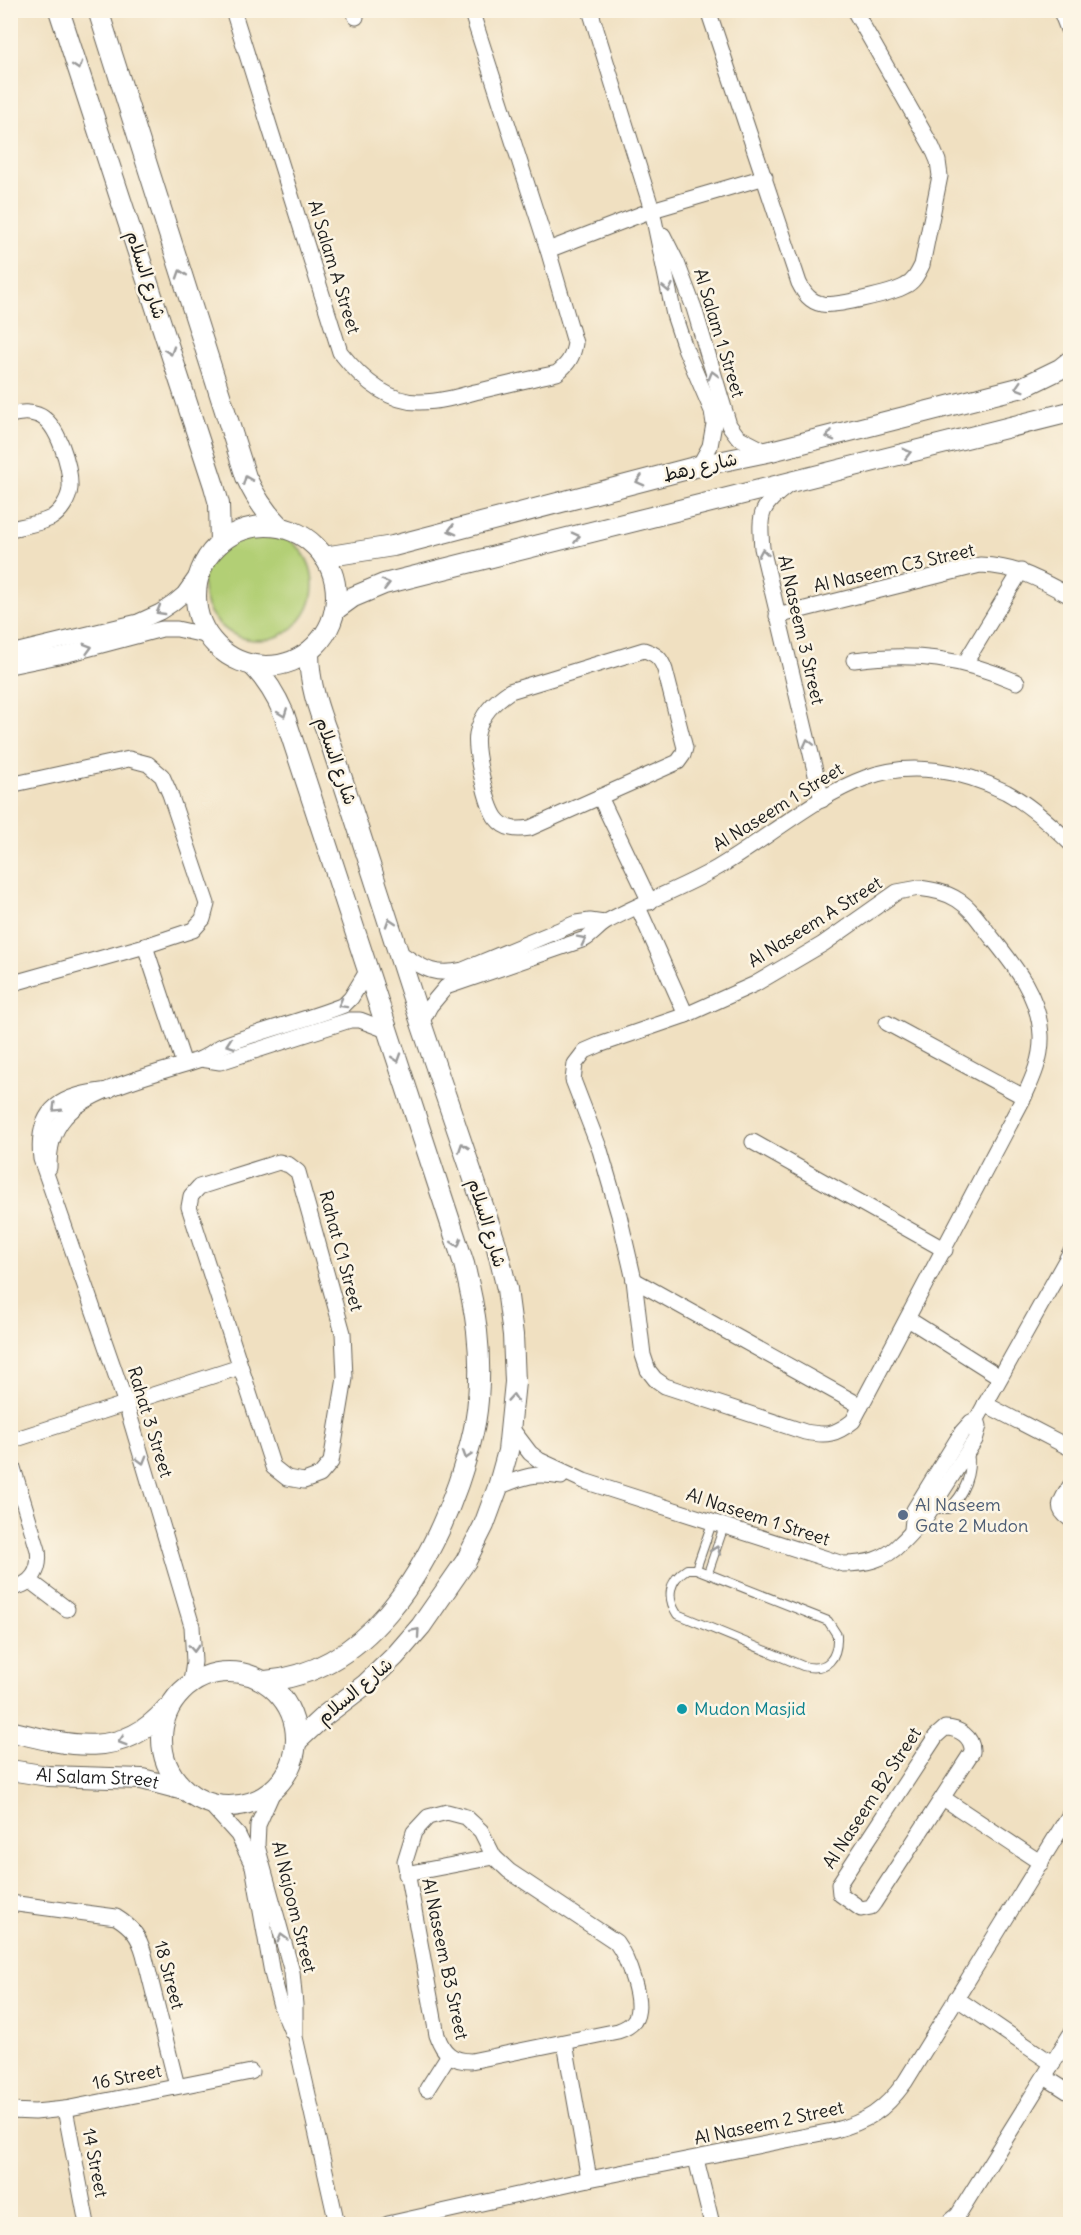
<svg xmlns="http://www.w3.org/2000/svg" width="1081" height="2235" viewBox="0 0 1081 2235" font-family="Delius,'Playpen Sans Arabic',sans-serif">
  <style>
    .green { fill: #b2cf75; stroke: #677648; stroke-width: 1.5 }
    .lines { fill: none; stroke-linecap: round; stroke-linejoin: round }
    .service-casing { stroke: #666156; stroke-width: 10 }
    .minor-casing { stroke: #666156; stroke-width: 17 }
    .tertiary-casing { stroke: #666156; stroke-width: 22 }
    .service { stroke: #fff; stroke-width: 8 }
    .minor { stroke: #fff; stroke-width: 15 }
    .tertiary { stroke: #fff; stroke-width: 20 }
    .oneway { stroke: #999 }
    .service-dot { fill: #5c6f8a; stroke: #fcf5e5; stroke-width: 2 }
    .culture-dot { fill: #0f9aa8; stroke: #fcf5e5; stroke-width: 2 }
    .labels { text-anchor: middle; stroke-width: 5; stroke-linejoin: round; paint-order: stroke }
    .street-label { font-size: 18px; fill: #1c1c1c; stroke: #fcf5e5 }
    .service-label { font-size: 18px; fill: #4e5e75; stroke: #fcf5e5; text-anchor: start }
    .culture-label { font-size: 18px; fill: #0d838f; stroke: #fcf5e5; text-anchor: start }
  </style>
  <rect width="100%" height="100%" fill="#fcf5e5"/>
  <filter id="ink" filterUnits="userSpaceOnUse"><feTurbulence type="fractalNoise" baseFrequency=".0167" numOctaves="2"/><feDisplacementMap in="SourceGraphic" scale="12" xChannelSelector="R" yChannelSelector="G"/><feConvolveMatrix kernelMatrix="1 2 1 2 8 2 1 2 1" color-interpolation-filters="sRGB"/></filter>
  <filter id="wash" filterUnits="userSpaceOnUse"><feTurbulence type="fractalNoise" baseFrequency=".008" numOctaves="4" result="noise"/><feDisplacementMap in="SourceGraphic" scale="24" xChannelSelector="R" yChannelSelector="G"/><feGaussianBlur stdDeviation="1.35" result="paint"/><feColorMatrix in="noise" values="0 0 0 0 0 0 0 0 0 0 0 0 0 0 0 0 0 1.4 0 .05"/><feComposite in="paint" operator="in"/></filter>
  <g filter="url(#wash)">
    <rect width="100%" height="100%" fill="#f0e0c1"/>
    <circle class="green" cx="258" cy="585" r="55"/>
  </g>
  <g filter="url(#ink)">
    <g class="lines">
      <g class="service-casing">
        <g id="service">
          <path d="M932 1509H948C964 1495 973 1473 969 1452"/>
          <path d="M687 1569H696L828 1621 837 1635C838 1658 828 1672 803 1666L677 1614C666 1597 669 1580 687 1569Z"/>
          <path d="M696 1569 712 1523"/>
          <path d="M708 1573 724 1526"/>
        </g>
      </g>
      <g class="minor-casing">
        <g id="minor">
          <path d="M233 10 340 352C359 376 387 403 420 402 439 402 457 397 475 392 502 386 529 379 557 373 568 364 573 357 575 343L548 250 471 10"/>
          <path d="M354 10 356 17"/>
          <path d="M590 10 652 210 674 315 685 348 712 411 714 424 710 446 699 466"/>
          <path d="M708 10 799 283C804 293 810 302 822 304 834 307 893 293 905 286 914 282 918 273 922 265L940 176 938 161 932 147 854 10"/>
          <path d="M663 235 677 263 694 308 729 425 738 437 767 452"/>
          <path d="M548 250 652 210 765 177"/>
          <path d="M10 415C20 413 28 411 38 415 58 422 71 468 70 488 69 499 61 512 51 518 39 524 23 526 10 529"/>
          <path d="M790 484C760 507 759 511 762 548L822 800"/>
          <path d="M777 616 980 565C1016 566 1039 579 1070 596"/>
          <path d="M644 650C656 654 661 658 665 670L685 748 683 755 678 762 530 828C517 830 505 830 496 818 487 806 474 750 477 734 481 714 494 702 510 691Z"/>
          <path d="M10 653 138 622 160 612 172 604 184 594 201 570"/>
          <path d="M854 660C915 652 961 658 1017 682"/>
          <path d="M965 663 1021 571"/>
          <path d="M10 666 64 655 162 629H177L209 636"/>
          <path d="M10 785 129 759 148 764 162 776 170 794 207 904 203 919 193 930 145 946 10 984"/>
          <path d="M600 797 650 902"/>
          <path d="M919 888C933 890 946 892 958 900 971 908 980 922 989 934 1013 964 1039 994 1041 1035 1042 1058 1033 1078 1024 1097L853 1421C835 1435 827 1436 805 1432L665 1386 655 1379 648 1370 643 1355 634 1280 619 1215 600 1150 573 1080 575 1064 585 1051 599 1045 686 1015 755 984 823 944 897 892Z"/>
          <path d="M638 907 686 1015"/>
          <path d="M145 946 184 1064"/>
          <path d="M400 953C423 968 434 977 463 970L576 923 590 921 604 923"/>
          <path d="M421 1023 430 1006 446 987 585 939C593 934 599 926 606 922 642 902 681 889 717 868 764 841 815 796 865 778 910 760 964 771 1006 792 1030 805 1051 824 1070 843"/>
          <path d="M887 1023 1024 1097"/>
          <path d="M201 1059 220 1062 350 1020H360L389 1031"/>
          <path d="M109 1090C64 1095 35 1106 41 1159L126 1404 192 1626 194 1662 191 1682"/>
          <path d="M753 1142 945 1250"/>
          <path d="M279 1162 289 1165 298 1172 343 1333 345 1378 331 1462 320 1475 304 1481 287 1478 273 1467 189 1207 191 1196 199 1187Z"/>
          <path d="M49 1168C49 1149 52 1132 65 1117 89 1088 163 1072 198 1060 207 1057 214 1050 222 1046 262 1030 304 1021 344 1005L351 998 368 970"/>
          <path d="M634 1280 861 1406"/>
          <path d="M908 1319 1000 1377"/>
          <path d="M985 1404 1070 1448"/>
          <path d="M511 1428 530 1453 539 1460 584 1481 843 1564C866 1564 885 1560 901 1543 909 1536 913 1529 922 1523L975 1440 979 1426 977 1419"/>
          <path d="M10 1441 240 1367"/>
          <path d="M10 1458 38 1550C41 1570 32 1586 10 1588"/>
          <path d="M1070 1486C1062 1500 1053 1508 1070 1519"/>
          <path d="M498 1487C523 1477 534 1472 561 1477"/>
          <path d="M912 1529 914 1510 962 1432 971 1422 977 1419 1070 1253"/>
          <path d="M30 1581 67 1609"/>
          <path d="M945 1728C959 1728 973 1737 972 1752L874 1903 871 1907 861 1909 840 1894 839 1884 936 1736Z"/>
          <path d="M274 1789 258 1825 257 1846 292 1972 295 2005V2037L337 2224"/>
          <path d="M943 1798 1041 1863"/>
          <path d="M210 1804 238 1835 253 1866 272 1973 281 2006 292 2032"/>
          <path d="M447 1812 466 1817 481 1831 494 1857 509 1871 616 1942C627 1957 646 2004 634 2021 630 2026 624 2029 618 2031L471 2061C452 2061 443 2053 437 2035L405 1861 414 1832 428 1817Z"/>
          <path d="M406 1874 494 1857"/>
          <path d="M10 1903 116 1917C132 1927 139 1936 144 1954L177 2086"/>
          <path d="M956 1998 1053 2064"/>
          <path d="M565 2043 589 2179"/>
          <path d="M1045 2077 1070 2093"/>
          <path d="M427 2089 448 2056"/>
          <path d="M65 2109 87 2224"/>
          <path d="M10 2111 35 2112 65 2109 251 2072"/>
          <path d="M696 2159 712 2224"/>
          <path d="M388 2224 589 2179 832 2131C867 2122 884 2111 905 2082L1070 1814"/>
          <path d="M947 2224 958 2215 1070 2035"/>
        </g>
      </g>
      <g class="tertiary-casing">
        <g id="tertiary">
          <path d="M59 10 214 486 219 504 220 542"/>
          <path d="M98 10 246 477C255 497 265 512 280 527"/>
          <path d="M1063 10 1070 28"/>
          <circle cx="266" cy="596" r="70"/>
          <path d="M324 557 393 546 699 466 767 452 1023 387 1060 369 1070 361"/>
          <path d="M335 610 353 597 384 584 1070 412"/>
          <path d="M252 665C267 680 276 695 284 714L464 1264C476 1312 482 1350 478 1400 476 1429 467 1457 458 1484 427 1572 367 1673 265 1681"/>
          <circle cx="229" cy="1739" r="67"/>
          <path d="M10 1731C69 1746 123 1760 166 1709"/>
          <path d="M296 1742 324 1716 366 1684 395 1656 421 1626 466 1561 484 1525 498 1487 508 1451 515 1382 513 1335 507 1289 496 1244 421 1023 329 738C318 709 309 683 309 652"/>
          <path id="s1" d="M10 1770 48 1776 142 1779 184 1790"/>
        </g>
      </g>
      <use href="#service" class="service"/>
      <use href="#minor" class="minor"/>
      <use href="#tertiary" class="tertiary"/>
    </g>
    <defs><path id="oneway-chevron" d="M-2-3.5L2.5 0L-2 3.5" fill="none" stroke-width="1.6" stroke-linecap="round" stroke-linejoin="round" transform="scale(1.5)"/></defs>
    <g class="oneway">
      <use href="#oneway-chevron" transform="translate(78 66) rotate(72)"/>
      <use href="#oneway-chevron" transform="translate(181 274) rotate(-108)"/>
      <use href="#oneway-chevron" transform="translate(668 288) rotate(78)"/>
      <use href="#oneway-chevron" transform="translate(170 351) rotate(72)"/>
      <use href="#oneway-chevron" transform="translate(713 375) rotate(-106)"/>
      <use href="#oneway-chevron" transform="translate(1019 387) rotate(163)"/>
      <use href="#oneway-chevron" transform="translate(830 436) rotate(166)"/>
      <use href="#oneway-chevron" transform="translate(907 453) rotate(-14)"/>
      <use href="#oneway-chevron" transform="translate(247 480) rotate(-112)"/>
      <use href="#oneway-chevron" transform="translate(640 481) rotate(165)"/>
      <use href="#oneway-chevron" transform="translate(452 530) rotate(165)"/>
      <use href="#oneway-chevron" transform="translate(576 537) rotate(-14)"/>
      <use href="#oneway-chevron" transform="translate(763 553) rotate(-100)"/>
      <use href="#oneway-chevron" transform="translate(386 584) rotate(-14)"/>
      <use href="#oneway-chevron" transform="translate(160 611) rotate(150)"/>
      <use href="#oneway-chevron" transform="translate(88 648) rotate(-16)"/>
      <use href="#oneway-chevron" transform="translate(283 713) rotate(69)"/>
      <use href="#oneway-chevron" transform="translate(808 743) rotate(-104)"/>
      <use href="#oneway-chevron" transform="translate(390 922) rotate(-108)"/>
      <use href="#oneway-chevron" transform="translate(582 940) rotate(-27)"/>
      <use href="#oneway-chevron" transform="translate(342 1004) rotate(151)"/>
      <use href="#oneway-chevron" transform="translate(230 1044) rotate(161)"/>
      <use href="#oneway-chevron" transform="translate(397 1058) rotate(72)"/>
      <use href="#oneway-chevron" transform="translate(56 1108) rotate(135)"/>
      <use href="#oneway-chevron" transform="translate(463 1147) rotate(-109)"/>
      <use href="#oneway-chevron" transform="translate(457 1243) rotate(72)"/>
      <use href="#oneway-chevron" transform="translate(513 1398) rotate(-86)"/>
      <use href="#oneway-chevron" transform="translate(467 1455) rotate(108)"/>
      <use href="#oneway-chevron" transform="translate(142 1460) rotate(74)"/>
      <use href="#oneway-chevron" transform="translate(716 1550) rotate(-71)"/>
      <use href="#oneway-chevron" transform="translate(416 1632) rotate(-49)"/>
      <use href="#oneway-chevron" transform="translate(194 1648) rotate(88)"/>
      <use href="#oneway-chevron" transform="translate(122 1741) rotate(163)"/>
      <use href="#oneway-chevron" transform="translate(282 1938) rotate(-105)"/>
    </g>
  </g>
  <circle class="service-dot" cx="903" cy="1515" r="6"/>
  <circle class="culture-dot" cx="682" cy="1709" r="6"/>
  <g class="labels">
    <g class="street-label">
      <text transform="translate(334 267) rotate(73)" y="6">Al Salam A Street</text>
      <text transform="translate(146 275) rotate(72)" y="6">شارع السلام</text>
      <text transform="translate(719 333) rotate(73)" y="6">Al Salam 1 Street</text>
      <text transform="translate(700 467) rotate(-13)" y="6">شارع رهط</text>
      <text transform="translate(894 568) rotate(-13)" y="6">Al Naseem C3 Street</text>
      <text transform="translate(801 630) rotate(77)" y="6">Al Naseem 3 Street</text>
      <text transform="translate(336 761) rotate(71)" y="6">شارع السلام</text>
      <text transform="translate(778 807) rotate(-32)" y="6">Al Naseem 1 Street</text>
      <text transform="translate(815 922) rotate(-32)" y="6">Al Naseem A Street</text>
      <text transform="translate(487 1223) rotate(73)" y="6">شارع السلام</text>
      <text transform="translate(341 1251) rotate(75)" y="6">Rahat C1 Street</text>
      <text transform="translate(150 1422) rotate(73)" y="6">Rahat 3 Street</text>
      <text transform="translate(758 1517) rotate(18)" y="6">Al Naseem 1 Street</text>
      <text transform="translate(355 1691) rotate(-40)" y="6">شارع السلام</text>
      <text dy="6" stroke="none"><textPath href="#s1" startOffset="88">Al Salam Street</textPath></text>
      <text transform="translate(872 1798) rotate(-57)" y="6">Al Naseem B2 Street</text>
      <text transform="translate(294 1907) rotate(76)" y="6">Al Najoom Street</text>
      <text transform="translate(445 1959) rotate(78)" y="6">Al Naseem B3 Street</text>
      <text transform="translate(169 1975) rotate(75)" y="6">18 Street</text>
      <text transform="translate(127 2077) rotate(-11)" y="6">16 Street</text>
      <text transform="translate(769 2123) rotate(-12)" y="6">Al Naseem 2 Street</text>
      <text transform="translate(95 2163) rotate(79)" y="6">14 Street</text>
    </g>
    <g class="service-label">
      <text x="915" y="1511">Al Naseem<tspan x="915" dy="21">Gate 2 Mudon</tspan></text>
    </g>
    <g class="culture-label">
      <text x="694" y="1715">Mudon Masjid</text>
    </g>
  </g>
  <rect width="1081" height="2235" fill="none" stroke="#fcf5e5" stroke-width="36"/>
</svg>
